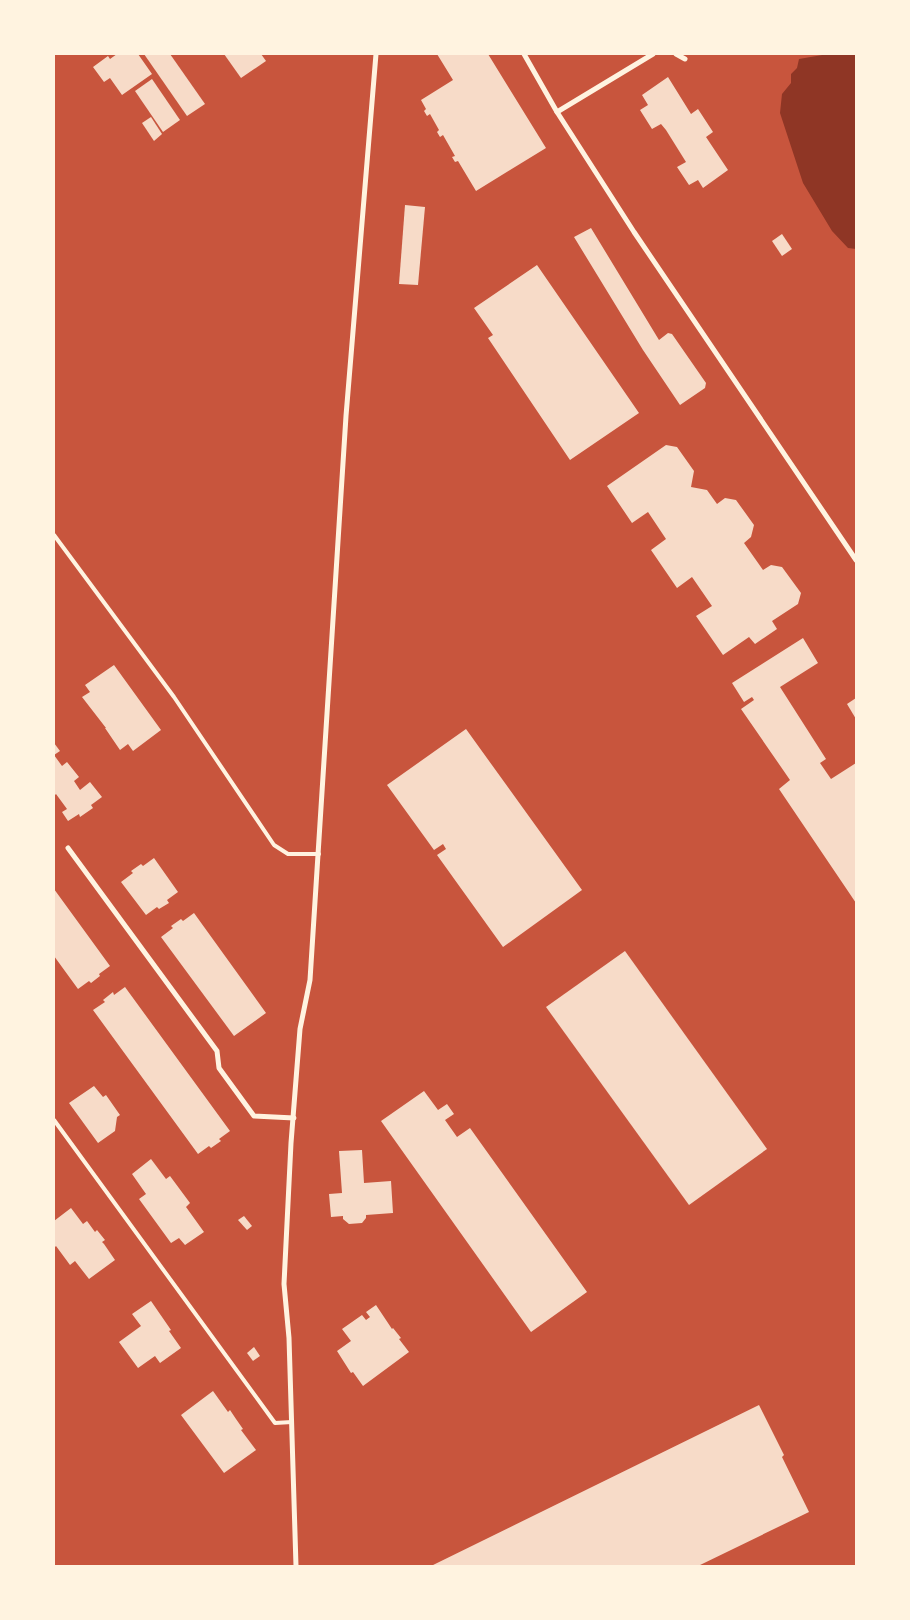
<svg xmlns="http://www.w3.org/2000/svg" width="910" height="1620" viewBox="0 0 910 1620" font-family="'PT Sans Narrow',sans-serif">
  <style>
    .water { fill: #8f3625 }
    .building { fill: #f7dbc8 }
    .lines { fill: none; stroke-linecap: round; stroke-linejoin: round }
    .service { stroke: #fff3e0; stroke-width: 4 }
    .minor { stroke: #fff3e0; stroke-width: 5 }
  </style>
  <rect width="100%" height="100%" fill="#c8553d"/>
  <path class="water" d="M828 54H856V249L848 248 832 231 803 183 780 113 782 94 791 83V74L797 68 799 59Z"/>
  <g class="building">
    <path d="M117 54H138L152 74 122 95 110 78 104 82 93 67 108 56 110 59Z"/>
    <path d="M144 54H170L205 104 187 116Z"/>
    <path d="M224 54H261L266 61 241 78Z"/>
    <path d="M437 54H488L546 148 476 191 458 161 455 162 452 157 455 156 443 135 440 137 437 132 439 130 430 114 427 116 424 111 426 109 421 100 453 80Z"/>
    <path d="M668 77 691 114 698 109 713 132 706 137 728 170 703 188 698 180 689 185 677 167 686 162 666 130 661 124 652 129 640 110 648 105 642 95Z"/>
    <path d="M152 79 180 120 163 132 135 91Z"/>
    <path d="M151 117 162 134 154 141 142 123Z"/>
    <path d="M405 205 425 207 418 285 399 284Z"/>
    <path d="M591 228 659 340 668 333 672 334 706 383 705 388 680 405 643 350 574 237Z"/>
    <path d="M782 234 792 249 782 256 772 241Z"/>
    <path d="M537 265 639 413 570 460 488 338 493 335 474 308Z"/>
    <path d="M666 445 677 447 694 471 691 487 707 490 717 504 725 498 736 500 754 525 751 537 744 543 763 570 771 565 782 567 801 593 798 604 772 621 777 629 755 644 749 637 723 655 696 616 712 606 692 577 677 588 651 550 666 539 648 512 632 523 607 486Z"/>
    <path d="M803 638 818 663 780 687 826 759 820 763 831 779 856 763V903L779 789 790 780 741 709 754 700 752 697 744 702 732 683Z"/>
    <path d="M114 665 161 730 133 751 128 744 120 750 105 728H106L82 697 90 692 85 685Z"/>
    <path d="M856 698V719L847 704Z"/>
    <path d="M466 729 582 890 503 947 437 855 446 849 443 844 434 850 387 785Z"/>
    <path d="M54 743 60 751 54 755 62 766 67 762 79 777 74 781 80 790 90 782 102 797 91 805 93 808 80 817 79 814 68 821 62 812 67 809 56 794 54 796Z"/>
    <path d="M154 858 178 892 167 900 169 903 159 909 157 907 146 915 121 882 133 873 131 871 141 864 143 866Z"/>
    <path d="M54 889 110 966 99 974 100 976 91 983 89 981 78 989 54 956Z"/>
    <path d="M194 913 266 1013 234 1036 161 937 173 928 171 926 181 919 183 921Z"/>
    <path d="M625 951 767 1149 689 1205 546 1007Z"/>
    <path d="M125 987 230 1131 219 1139 221 1141 211 1148 209 1146 198 1154 93 1010 105 1002 103 1000 113 992 114 995Z"/>
    <path d="M94 1086 103 1097 106 1095 120 1115 117 1117 115 1131 98 1143 69 1103Z"/>
    <path d="M424 1091 438 1110 447 1104 454 1114 445 1120 457 1137 470 1128 587 1292 531 1332 381 1121Z"/>
    <path d="M362 1150 364 1183 391 1181 393 1213 366 1215V1218L362 1223 349 1224 343 1219V1216L331 1217 329 1194 342 1193 339 1151Z"/>
    <path d="M151 1159 166 1179 170 1176 190 1203 186 1207 204 1232 185 1245 179 1238 171 1243 139 1199 146 1194 132 1174Z"/>
    <path d="M71 1208 83 1224 87 1221 95 1232 97 1230 105 1240 102 1242 104 1244 115 1260 89 1279 75 1261 70 1265 56 1246 54 1248V1221Z"/>
    <path d="M244 1216 252 1226 247 1230 238 1220Z"/>
    <path d="M151 1301 171 1330 169 1331 181 1348 160 1363 155 1356 138 1368 119 1342 141 1326 132 1314Z"/>
    <path d="M376 1305 392 1329 393 1328 401 1338 399 1339 409 1352 363 1386 353 1372 351 1373 337 1351 351 1341 342 1329 362 1315 366 1320 370 1317 366 1312Z"/>
    <path d="M254 1347 260 1356 253 1361 247 1353Z"/>
    <path d="M213 1391 228 1412 230 1410 236 1419 243 1429 241 1430 256 1450 224 1473 181 1415Z"/>
    <path d="M759 1405 784 1455 782 1457 809 1512 698 1566H431Z"/>
  </g>
  <g class="lines">
    <g class="service">
      <path d="M54 535 174 697 274 845 288 854H319"/>
      <path d="M54 1120 275 1423 292 1422"/>
    </g>
    <g class="minor">
      <path d="M524 54 557 112 634 232 856 560"/>
      <path d="M676 54 685 59"/>
      <path d="M557 112 653 54"/>
      <path d="M68 848 217 1051 219 1068 254 1116 294 1118"/>
      <path d="M296 1566 289 1338 284 1284 291 1143 300 1029 310 980 346 416 376 54"/>
    </g>
  </g>
  <rect width="910" height="1620" fill="none" stroke="#fff3e0" stroke-width="110"/>
</svg>
